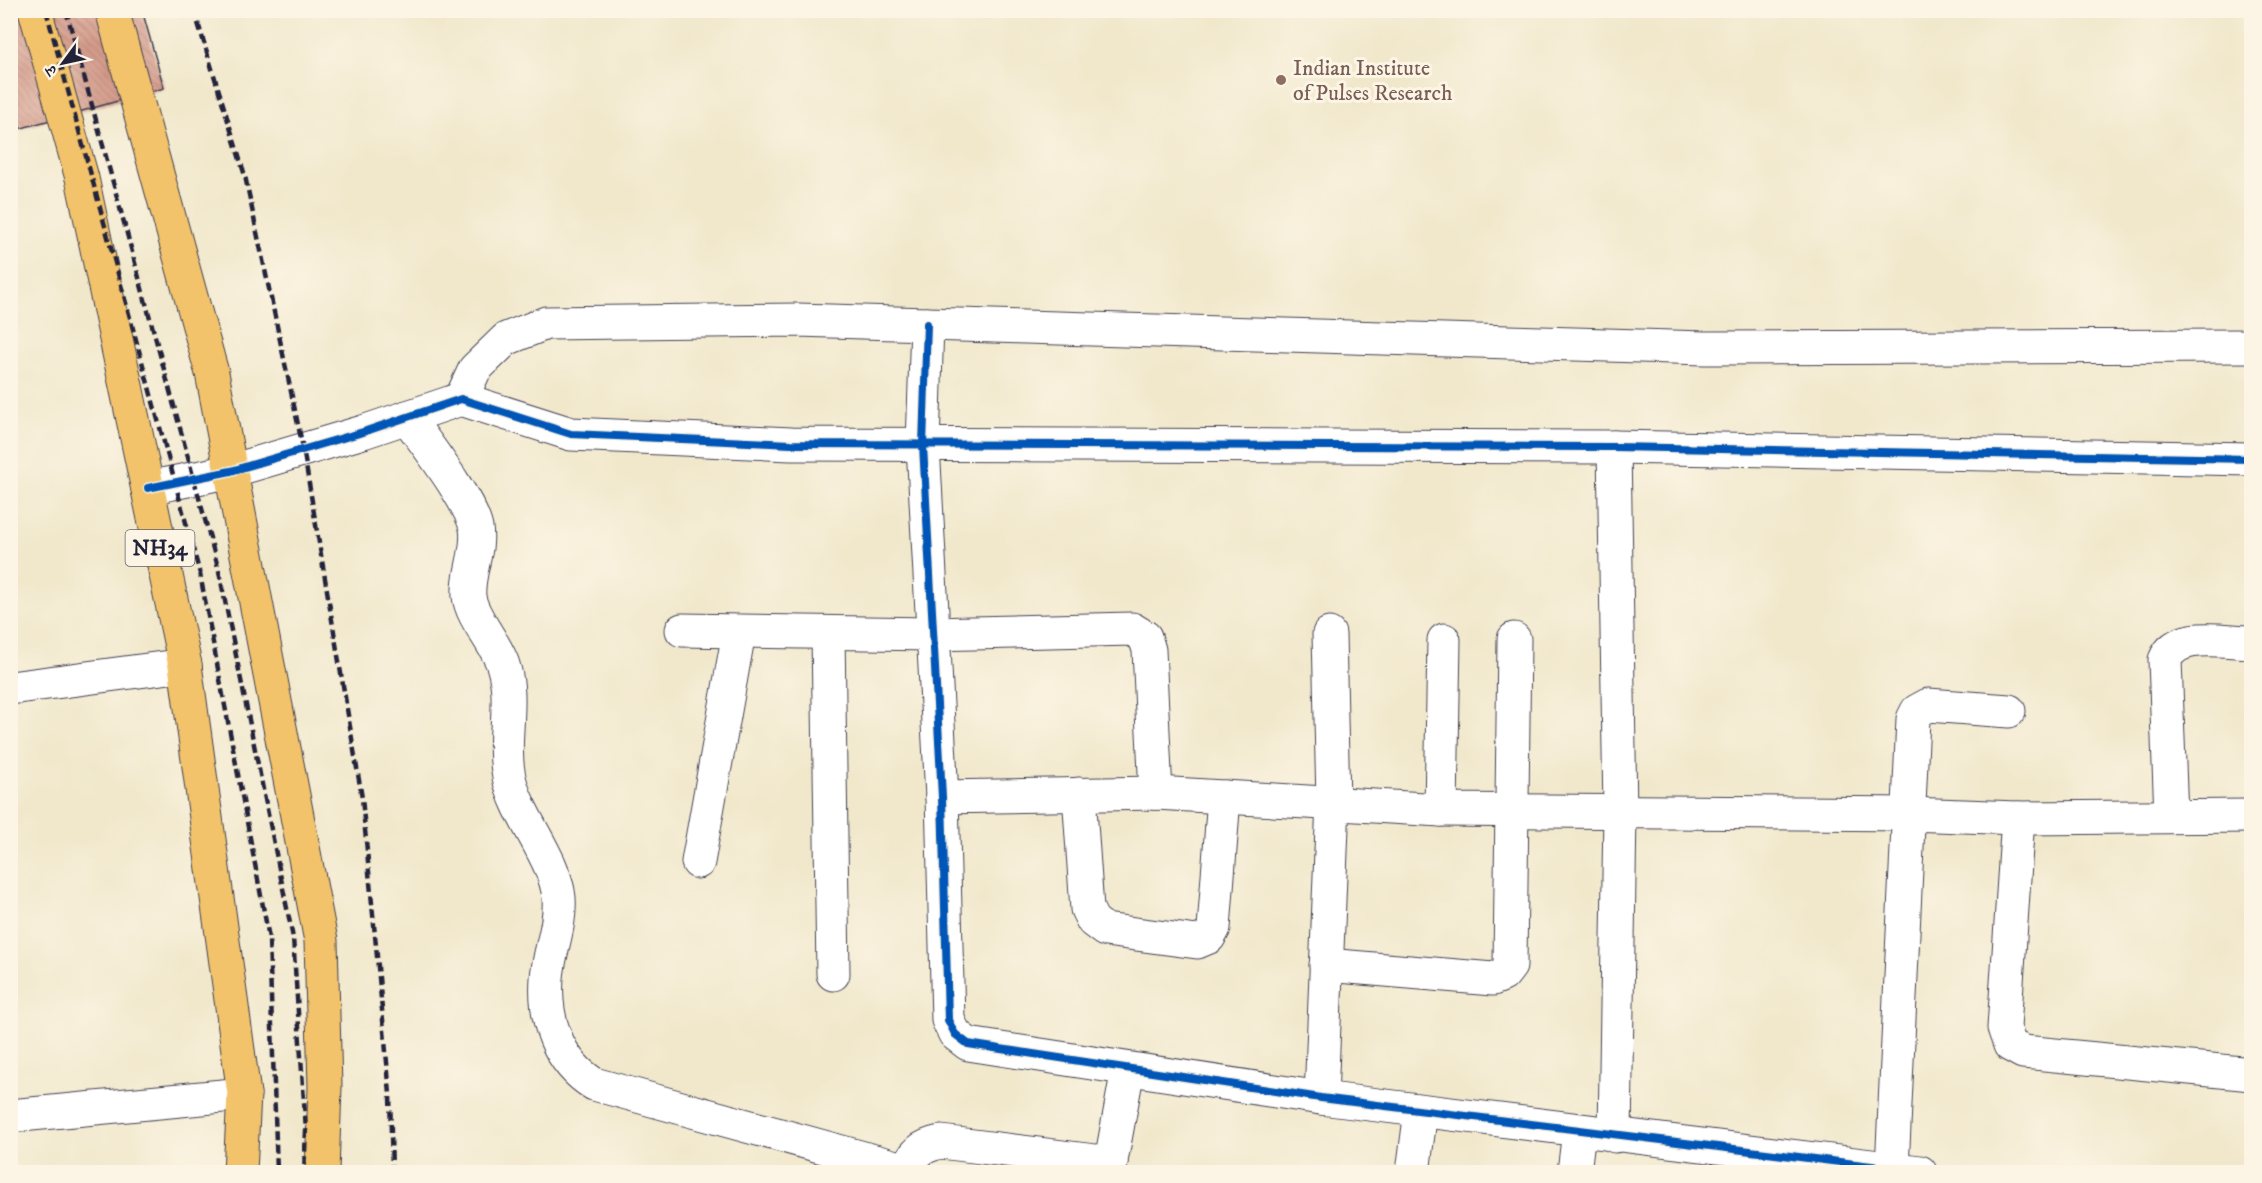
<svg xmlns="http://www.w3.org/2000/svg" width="2262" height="1183" viewBox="0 0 2262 1183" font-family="'IM FELL DW Pica','Noto Serif Devanagari',serif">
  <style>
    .building { fill: url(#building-back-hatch) }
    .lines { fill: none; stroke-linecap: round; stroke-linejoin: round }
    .minor-casing { stroke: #414051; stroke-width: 35 }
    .highway-casing { stroke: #414051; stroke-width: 35 }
    .minor { stroke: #fff; stroke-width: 33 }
    .highway { stroke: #f2c36a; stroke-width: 33 }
    .rail { stroke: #22223b; stroke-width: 4.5; stroke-dasharray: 9 4.5; stroke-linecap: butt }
    .cycleway-casing { stroke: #fcf5e5; stroke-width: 11 }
    .cycleway { stroke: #0057b8; stroke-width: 8 }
    .education-dot { fill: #8d6e63; stroke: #fcf5e5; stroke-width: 2 }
    .labels { text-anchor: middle; stroke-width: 6; stroke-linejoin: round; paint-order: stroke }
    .shield { fill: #fcf5e5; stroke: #63616e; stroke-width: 1.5 }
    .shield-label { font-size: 21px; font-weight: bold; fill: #22223b }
    .education-label { font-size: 22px; fill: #785e54; stroke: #fcf5e5; text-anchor: start }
  </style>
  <defs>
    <pattern id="building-back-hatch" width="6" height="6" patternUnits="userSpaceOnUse" patternTransform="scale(1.5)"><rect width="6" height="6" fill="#d59a89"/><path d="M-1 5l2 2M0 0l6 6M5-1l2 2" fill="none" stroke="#ac7d71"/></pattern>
  </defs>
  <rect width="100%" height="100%" fill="#fcf5e5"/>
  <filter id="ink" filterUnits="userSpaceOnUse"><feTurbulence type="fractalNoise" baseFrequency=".0167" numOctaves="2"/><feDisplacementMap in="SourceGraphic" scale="12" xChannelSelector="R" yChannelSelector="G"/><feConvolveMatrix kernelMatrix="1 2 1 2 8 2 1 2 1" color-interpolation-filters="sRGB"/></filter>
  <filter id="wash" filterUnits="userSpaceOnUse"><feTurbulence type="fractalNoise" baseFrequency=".008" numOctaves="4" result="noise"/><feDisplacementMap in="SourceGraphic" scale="24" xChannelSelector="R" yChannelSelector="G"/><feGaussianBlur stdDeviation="1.35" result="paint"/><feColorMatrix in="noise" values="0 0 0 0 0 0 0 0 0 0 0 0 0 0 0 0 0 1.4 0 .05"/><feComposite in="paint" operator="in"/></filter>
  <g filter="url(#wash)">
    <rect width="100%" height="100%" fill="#f1e8cc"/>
    <g id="blocks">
      <path class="building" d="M10 10H142L164 88 11 131Z"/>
    </g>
  </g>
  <g filter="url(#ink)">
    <use href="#blocks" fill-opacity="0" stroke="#414051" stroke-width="1.5"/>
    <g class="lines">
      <g class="minor-casing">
        <g id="minor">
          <path d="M927 324 923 445 942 797 948 1020 955 1034 968 1044 1321 1098 1920 1172"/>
          <path d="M461 399 475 369 506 339 546 323 798 320 1705 348 2252 346"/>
          <path d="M407 417C425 443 470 500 476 528 480 551 467 573 469 596 471 617 496 643 503 665 515 701 501 739 509 777 517 817 555 857 559 898 561 926 549 951 547 978 544 1020 558 1062 594 1084L907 1170"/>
          <path d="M1614 447 1620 812 1615 1136"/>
          <path d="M148 488 231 471 363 432 461 399 571 434 791 444 1614 447 2252 459"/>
          <path d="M682 630 931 634 1132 629 1145 637 1149 650 1156 793"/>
          <path d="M828 633 833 974"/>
          <path d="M10 688 185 665"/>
          <path d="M1079 794 1087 909 1093 921 1105 930 1197 942 1209 937 1214 928 1224 797"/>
          <path d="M942 797 1156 793 1441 810 1909 814 2018 818 2252 816"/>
          <path d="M1441 810 1444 640"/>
          <path d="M2171 816 2165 660C2177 630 2224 642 2252 642"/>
          <path d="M2018 818 2004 1028 2010 1045 2023 1052 2252 1074"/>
          <path d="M698 862 739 632"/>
          <path d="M1326 965 1493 979 1503 975 1510 966 1514 639"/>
          <path d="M1321 1098 1333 802 1329 634"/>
          <path d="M10 1116 244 1094"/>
          <path d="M1892 1169 1913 719 1917 711 1928 705 2009 711"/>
          <path d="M907 1172C913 1153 921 1146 941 1142L1111 1163"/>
          <path d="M1109 1172 1128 1069"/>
          <path d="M1413 1172 1421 1111"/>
          <path d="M1574 1172 1579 1131"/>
        </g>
      </g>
      <g class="highway-casing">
        <g id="highway">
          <path d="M35 10 82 178 185 665 244 1094 240 1172"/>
          <path d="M112 10 212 373 321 941 325 1087 322 1172"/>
        </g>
      </g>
      <use href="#minor" class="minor"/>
      <use href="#highway" class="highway"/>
      <g class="rail">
        <path d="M46 10 200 574 269 938 277 1172"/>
        <path d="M66 10 219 571 293 938 306 1131 304 1172"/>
        <path d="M194 10 245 176 303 448 362 798 390 1094 392 1172"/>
      </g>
      <g class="cycleway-casing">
        <g id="cycleway">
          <path d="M927 324 923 445 942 797 948 1020 955 1034 968 1044 1321 1098 1920 1172"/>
          <path d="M148 488 231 471 363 432 461 399 571 434 791 444 1614 447 2252 459"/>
        </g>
      </g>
      <use href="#cycleway" class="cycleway"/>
    </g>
  </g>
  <circle class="education-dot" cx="1281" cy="80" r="6"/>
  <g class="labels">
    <rect class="shield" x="125.5" y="530" width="69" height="36" rx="4.5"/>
    <g class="shield-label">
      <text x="160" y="555">NH34</text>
    </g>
    <g class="education-label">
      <text x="1293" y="75">Indian Institute<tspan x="1293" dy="25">of Pulses Research</tspan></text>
    </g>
  </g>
  <rect width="2262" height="1183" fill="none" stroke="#fcf5e5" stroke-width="36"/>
  <g transform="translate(63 63) rotate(237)" stroke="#fcf5e5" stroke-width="4.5" paint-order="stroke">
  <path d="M0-4.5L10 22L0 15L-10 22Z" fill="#22223b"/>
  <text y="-9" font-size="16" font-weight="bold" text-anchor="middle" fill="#22223b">उ</text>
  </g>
</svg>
